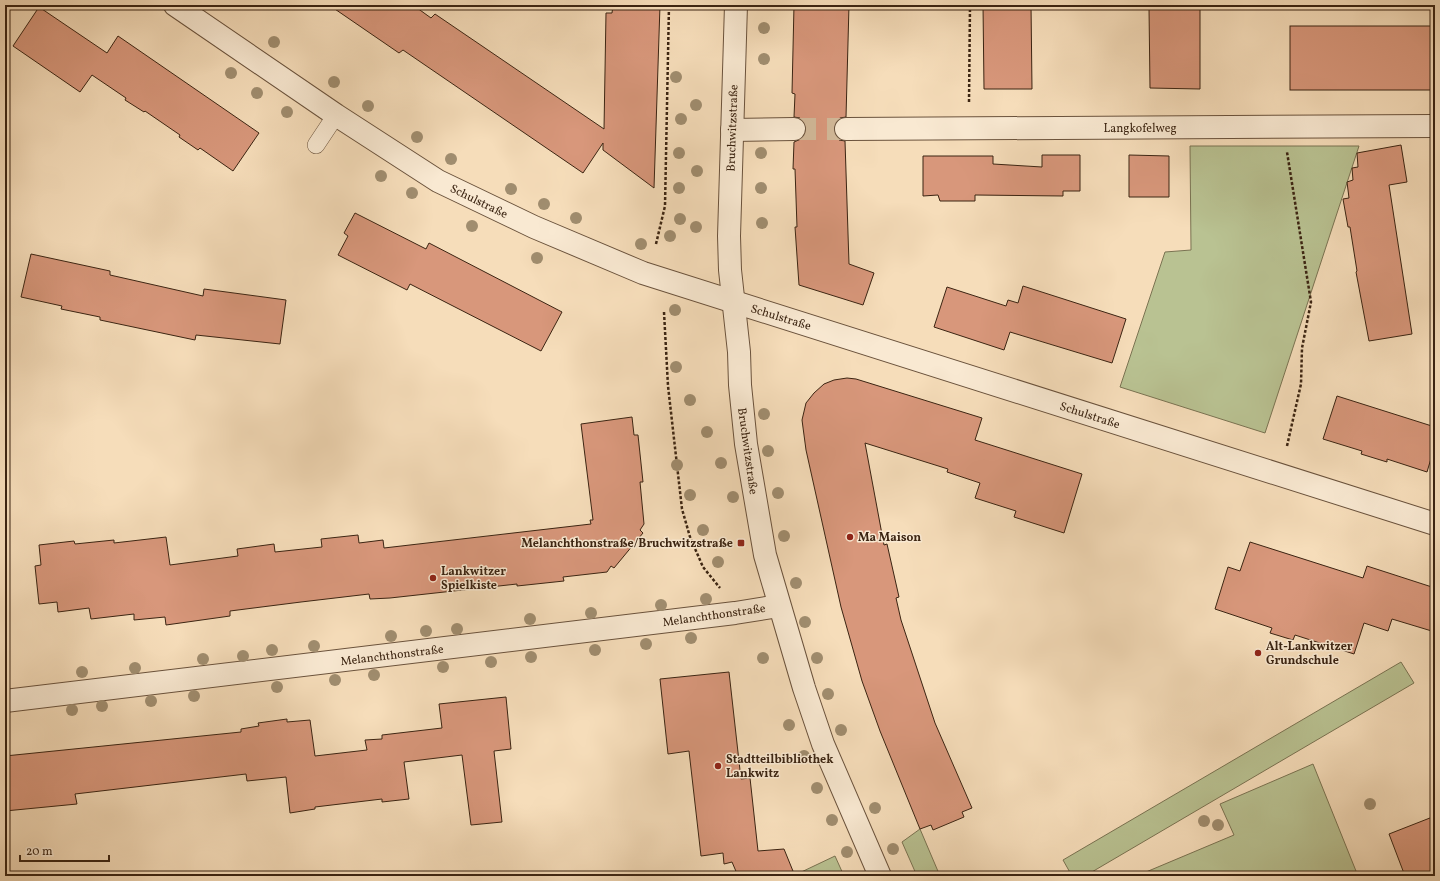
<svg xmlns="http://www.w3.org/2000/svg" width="1440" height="881" viewBox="0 0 1440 881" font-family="Vollkorn,serif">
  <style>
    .green { fill: #b9c292; stroke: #7a7352 }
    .building { fill: #d8977b; stroke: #3b2412 }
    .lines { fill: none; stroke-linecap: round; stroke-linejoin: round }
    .minor-tunnel { stroke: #d1b898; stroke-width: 22; stroke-dasharray: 22 11; stroke-linecap: butt }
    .service-casing { stroke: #6a523c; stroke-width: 18 }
    .minor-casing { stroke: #6a523c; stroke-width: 24 }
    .path { stroke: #3b2412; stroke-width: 2.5; stroke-dasharray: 3 2; stroke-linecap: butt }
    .service { stroke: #f9e9d2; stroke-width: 17 }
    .minor { stroke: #f9e9d2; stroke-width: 22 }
    .tree { fill: #a08d6f }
    .poi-dot { fill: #8f2418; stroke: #f9e9d2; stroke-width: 1.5 }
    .labels { text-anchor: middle; stroke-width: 3; stroke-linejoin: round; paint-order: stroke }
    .street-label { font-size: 12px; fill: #3b2412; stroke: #f9e9d2 }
    .poi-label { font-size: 12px; font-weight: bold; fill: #3b2412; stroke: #f9e9d2; text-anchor: start }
  </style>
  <rect width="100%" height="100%" fill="#f6ddba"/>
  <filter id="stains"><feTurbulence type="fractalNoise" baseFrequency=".005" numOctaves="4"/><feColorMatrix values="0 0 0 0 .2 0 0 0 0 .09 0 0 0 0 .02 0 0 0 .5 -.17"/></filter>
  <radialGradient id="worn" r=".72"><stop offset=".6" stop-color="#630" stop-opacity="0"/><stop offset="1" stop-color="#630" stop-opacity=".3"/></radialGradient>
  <g class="green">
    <path d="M1190 146H1359L1265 433 1120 387 1165 252 1191 250Z"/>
    <path d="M1401 662 1414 683 1085 876H1072L1063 860Z"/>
    <path d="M1313 764 1358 876H1147L1146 872 1234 835 1220 804Z"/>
    <path d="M920 829 940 876H917L902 842Z"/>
    <path d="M835 856 844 876H795V875Z"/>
  </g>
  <g class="building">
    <path d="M329 5H413L431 18 435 14 604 129 606 13H612L613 5H660L654 188 603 150V143L583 173 403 50 399 53Z"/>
    <path d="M794 5H849L846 117 840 118 835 122 834 129 835 136 839 140 845 141 849 264 874 273 863 305 799 285 795 227H797L795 169H793L794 142 801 139 805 135 806 128 804 122 800 118 794 117 795 94 792 93Z"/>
    <path d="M983 5H1031L1032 89H984Z"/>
    <path d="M1169 5H1200V89L1150 88 1149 8H1169Z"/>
    <path d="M39 7 107 53 118 36 259 133 233 171 200 148 198 150 179 137 180 135 145 111 144 112 125 100 126 98 92 75 80 92 13 46Z"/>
    <rect x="1290" y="26" width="145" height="64"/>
    <path d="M1401 145 1407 182 1389 185 1412 334 1369 341 1356 272 1357 271 1350 227H1348L1343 199 1349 198 1347 182 1353 180 1352 168 1358 167 1357 153Z"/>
    <path d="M1042 155H1080V191H1063V196L975 195V201H940L938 195 923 196V156H993V164L1042 167Z"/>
    <path d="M1129 155 1169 156V197H1129Z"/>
    <path d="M355 213 426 249 429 243 562 312 541 351 410 284 407 290 338 255 348 236 344 233Z"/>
    <path d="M31 254 110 271V275L203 296 204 289 286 300 280 344 196 335 195 340 100 320V317L61 309 62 306 21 297Z"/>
    <path d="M1023 286 1126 319 1112 363 1010 332 1004 350 934 327 947 287 1006 306 1008 300 1018 303Z"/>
    <path d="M847 378 856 379 982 418 975 440 1082 474 1064 533 1014 517 1016 511 975 498 980 483 947 472 948 469 865 443 884 545 887 544 899 597 896 598 901 620 935 723 972 808 962 812 964 817 933 830 931 825 920 829 880 731 862 681 841 607 806 450 802 420 806 403 814 393 824 384 834 380Z"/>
    <path d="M1337 396 1435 427V445L1427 472 1387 459V462L1361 454 1362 451 1323 439Z"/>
    <path d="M632 417 634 435H638L643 482H640L644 524 640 530 643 533 614 568 611 566 607 572 563 577 564 581 517 586V584L390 598 370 599 369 594 301 602 230 611V616L166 625 165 617 134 620V614L91 619 89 608 58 612 57 602 39 604 35 566 41 565 39 545 74 541 75 544 114 540V543L166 537 170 565 238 556 237 549 274 544 275 552 322 547 321 539 358 535 359 543 383 540 384 548 591 524 590 520H593L581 424Z"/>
    <path d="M1250 542 1363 578 1367 566 1435 588V632L1392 619 1388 631 1364 623 1354 654 1295 635 1293 640 1270 633 1272 628 1215 609 1228 567 1240 571Z"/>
    <path d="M729 672 741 779 750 778 758 851 784 849 795 876H738L732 862 724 864 723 853 701 856 689 751 668 754 660 679Z"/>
    <path d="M506 697 511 749 494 751 502 822 471 825 462 755 404 762 409 799 382 802V799L315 807V809L290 813 286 777 247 781 246 774 75 794 77 804 5 811V756L241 732V729L259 726 258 723 287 719V722L310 720 315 756 367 750 365 740 382 739V735L442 728 439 704Z"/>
    <path d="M1435 816V876H1405L1389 834Z"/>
  </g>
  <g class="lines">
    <path class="minor-tunnel" d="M794 129H846"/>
    <g class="service-casing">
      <path id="service" d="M316 145 336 115"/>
    </g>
    <g class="minor-casing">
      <g id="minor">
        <path d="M175 5 336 115 438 181 534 227 643 273 1435 524"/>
        <path d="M736 5 729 236 730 270 739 352 740 385 746 444 765 555 804 688 823 744 880 876"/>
        <path d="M846 129 1435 126"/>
        <path d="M732 130 794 129"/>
        <path d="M5 701 735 613 779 606"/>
      </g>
    </g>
    <g class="path">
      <path d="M969 102 970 5"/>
      <path d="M656 244 665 206 669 5"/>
      <path d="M664 312 668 386 682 509 690 537 703 567 720 588"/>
      <path d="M1287 446 1301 384 1302 348 1311 302 1287 152"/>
    </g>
    <use href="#service" class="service"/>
    <use href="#minor" class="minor"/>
  </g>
  <g class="tree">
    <circle cx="764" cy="28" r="6"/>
    <circle cx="274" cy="42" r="6"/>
    <circle cx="764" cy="59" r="6"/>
    <circle cx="231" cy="73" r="6"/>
    <circle cx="676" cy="77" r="6"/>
    <circle cx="334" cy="82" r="6"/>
    <circle cx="257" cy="93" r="6"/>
    <circle cx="696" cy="105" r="6"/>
    <circle cx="368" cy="106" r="6"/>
    <circle cx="287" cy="112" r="6"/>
    <circle cx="681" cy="119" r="6"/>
    <circle cx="417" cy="137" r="6"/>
    <circle cx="679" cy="153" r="6"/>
    <circle cx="761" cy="153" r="6"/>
    <circle cx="451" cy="159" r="6"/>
    <circle cx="697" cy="171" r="6"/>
    <circle cx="381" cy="176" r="6"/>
    <circle cx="679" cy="188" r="6"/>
    <circle cx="761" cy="188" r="6"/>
    <circle cx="511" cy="189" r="6"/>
    <circle cx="412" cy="193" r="6"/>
    <circle cx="544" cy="204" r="6"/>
    <circle cx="576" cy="218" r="6"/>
    <circle cx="680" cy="219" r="6"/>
    <circle cx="762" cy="223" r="6"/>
    <circle cx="472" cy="226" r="6"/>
    <circle cx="696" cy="227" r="6"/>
    <circle cx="670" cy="236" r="6"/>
    <circle cx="641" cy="244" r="6"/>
    <circle cx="537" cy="258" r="6"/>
    <circle cx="675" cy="310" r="6"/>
    <circle cx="676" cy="367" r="6"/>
    <circle cx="690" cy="400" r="6"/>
    <circle cx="764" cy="414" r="6"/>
    <circle cx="707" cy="432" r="6"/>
    <circle cx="768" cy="451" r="6"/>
    <circle cx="721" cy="463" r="6"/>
    <circle cx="677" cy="465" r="6"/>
    <circle cx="778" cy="493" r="6"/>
    <circle cx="690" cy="495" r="6"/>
    <circle cx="733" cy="497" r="6"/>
    <circle cx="703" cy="530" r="6"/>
    <circle cx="784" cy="536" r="6"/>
    <circle cx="718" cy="562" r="6"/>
    <circle cx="796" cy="583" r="6"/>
    <circle cx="706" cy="599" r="6"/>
    <circle cx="661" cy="605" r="6"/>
    <circle cx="591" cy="613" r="6"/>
    <circle cx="530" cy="619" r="6"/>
    <circle cx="805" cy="622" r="6"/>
    <circle cx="457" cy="629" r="6"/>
    <circle cx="426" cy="631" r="6"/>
    <circle cx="391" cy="636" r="6"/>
    <circle cx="691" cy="638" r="6"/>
    <circle cx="646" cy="644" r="6"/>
    <circle cx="314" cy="646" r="6"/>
    <circle cx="272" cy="650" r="6"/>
    <circle cx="595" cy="650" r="6"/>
    <circle cx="243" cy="656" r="6"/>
    <circle cx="531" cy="657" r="6"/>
    <circle cx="763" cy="658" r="6"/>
    <circle cx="817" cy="658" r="6"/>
    <circle cx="203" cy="659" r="6"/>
    <circle cx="491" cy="662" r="6"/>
    <circle cx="443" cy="667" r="6"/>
    <circle cx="135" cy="668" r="6"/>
    <circle cx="82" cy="672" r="6"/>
    <circle cx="374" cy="675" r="6"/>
    <circle cx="335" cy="680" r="6"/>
    <circle cx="277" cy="687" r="6"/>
    <circle cx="828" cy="694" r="6"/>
    <circle cx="194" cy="696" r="6"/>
    <circle cx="151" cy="701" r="6"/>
    <circle cx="102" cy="706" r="6"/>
    <circle cx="72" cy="710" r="6"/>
    <circle cx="789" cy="725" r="6"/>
    <circle cx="841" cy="730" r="6"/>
    <circle cx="804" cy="756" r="6"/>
    <circle cx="817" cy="788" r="6"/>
    <circle cx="1370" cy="804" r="6"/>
    <circle cx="875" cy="808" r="6"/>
    <circle cx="832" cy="820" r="6"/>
    <circle cx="1204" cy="821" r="6"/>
    <circle cx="1218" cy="825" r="6"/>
    <circle cx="893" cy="849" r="6"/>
    <circle cx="847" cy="852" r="6"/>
  </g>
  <g class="poi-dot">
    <circle cx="850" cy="537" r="4"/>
    <rect x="737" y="539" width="8" height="8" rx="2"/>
    <circle cx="433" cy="578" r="4"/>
    <circle cx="1258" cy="653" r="4"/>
    <circle cx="718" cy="766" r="4"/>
  </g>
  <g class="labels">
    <g class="street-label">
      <text transform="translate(732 128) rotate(-88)" y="4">Bruchwitzstraße</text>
      <text x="1140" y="132">Langkofelweg</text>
      <text transform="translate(479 201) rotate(26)" y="4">Schulstraße</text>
      <text transform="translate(781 317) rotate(17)" y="4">Schulstraße</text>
      <text transform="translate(1090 415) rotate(18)" y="4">Schulstraße</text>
      <text transform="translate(748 451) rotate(82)" y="4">Bruchwitzstraße</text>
      <text transform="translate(714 615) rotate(-8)" y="4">Melanchthonstraße</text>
      <text transform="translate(392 655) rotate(-7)" y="4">Melanchthonstraße</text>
    </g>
    <g class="poi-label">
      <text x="858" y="541">Ma Maison</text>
      <text x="733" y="547" text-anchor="end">Melanchthonstraße/Bruchwitzstraße</text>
      <text x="441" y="575">Lankwitzer<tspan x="441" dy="14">Spielkiste</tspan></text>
      <text x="1266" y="650">Alt-Lankwitzer<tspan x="1266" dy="14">Grundschule</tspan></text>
      <text x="726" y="763">Stadtteilbibliothek<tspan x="726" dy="14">Lankwitz</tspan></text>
    </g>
  </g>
  <rect width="1440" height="881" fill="none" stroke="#f6ddba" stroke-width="20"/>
  <rect x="6" y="6" width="1428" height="869" fill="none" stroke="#3b2412" stroke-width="2"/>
  <rect x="10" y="10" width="1420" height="861" fill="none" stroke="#3b2412"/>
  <path d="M20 855v6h89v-6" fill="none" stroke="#3b2412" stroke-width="2"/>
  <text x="26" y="855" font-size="12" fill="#3b2412" stroke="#f9e9d2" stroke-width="3" paint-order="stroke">20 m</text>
  <rect width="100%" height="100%" filter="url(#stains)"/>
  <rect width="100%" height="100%" fill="url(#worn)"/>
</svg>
